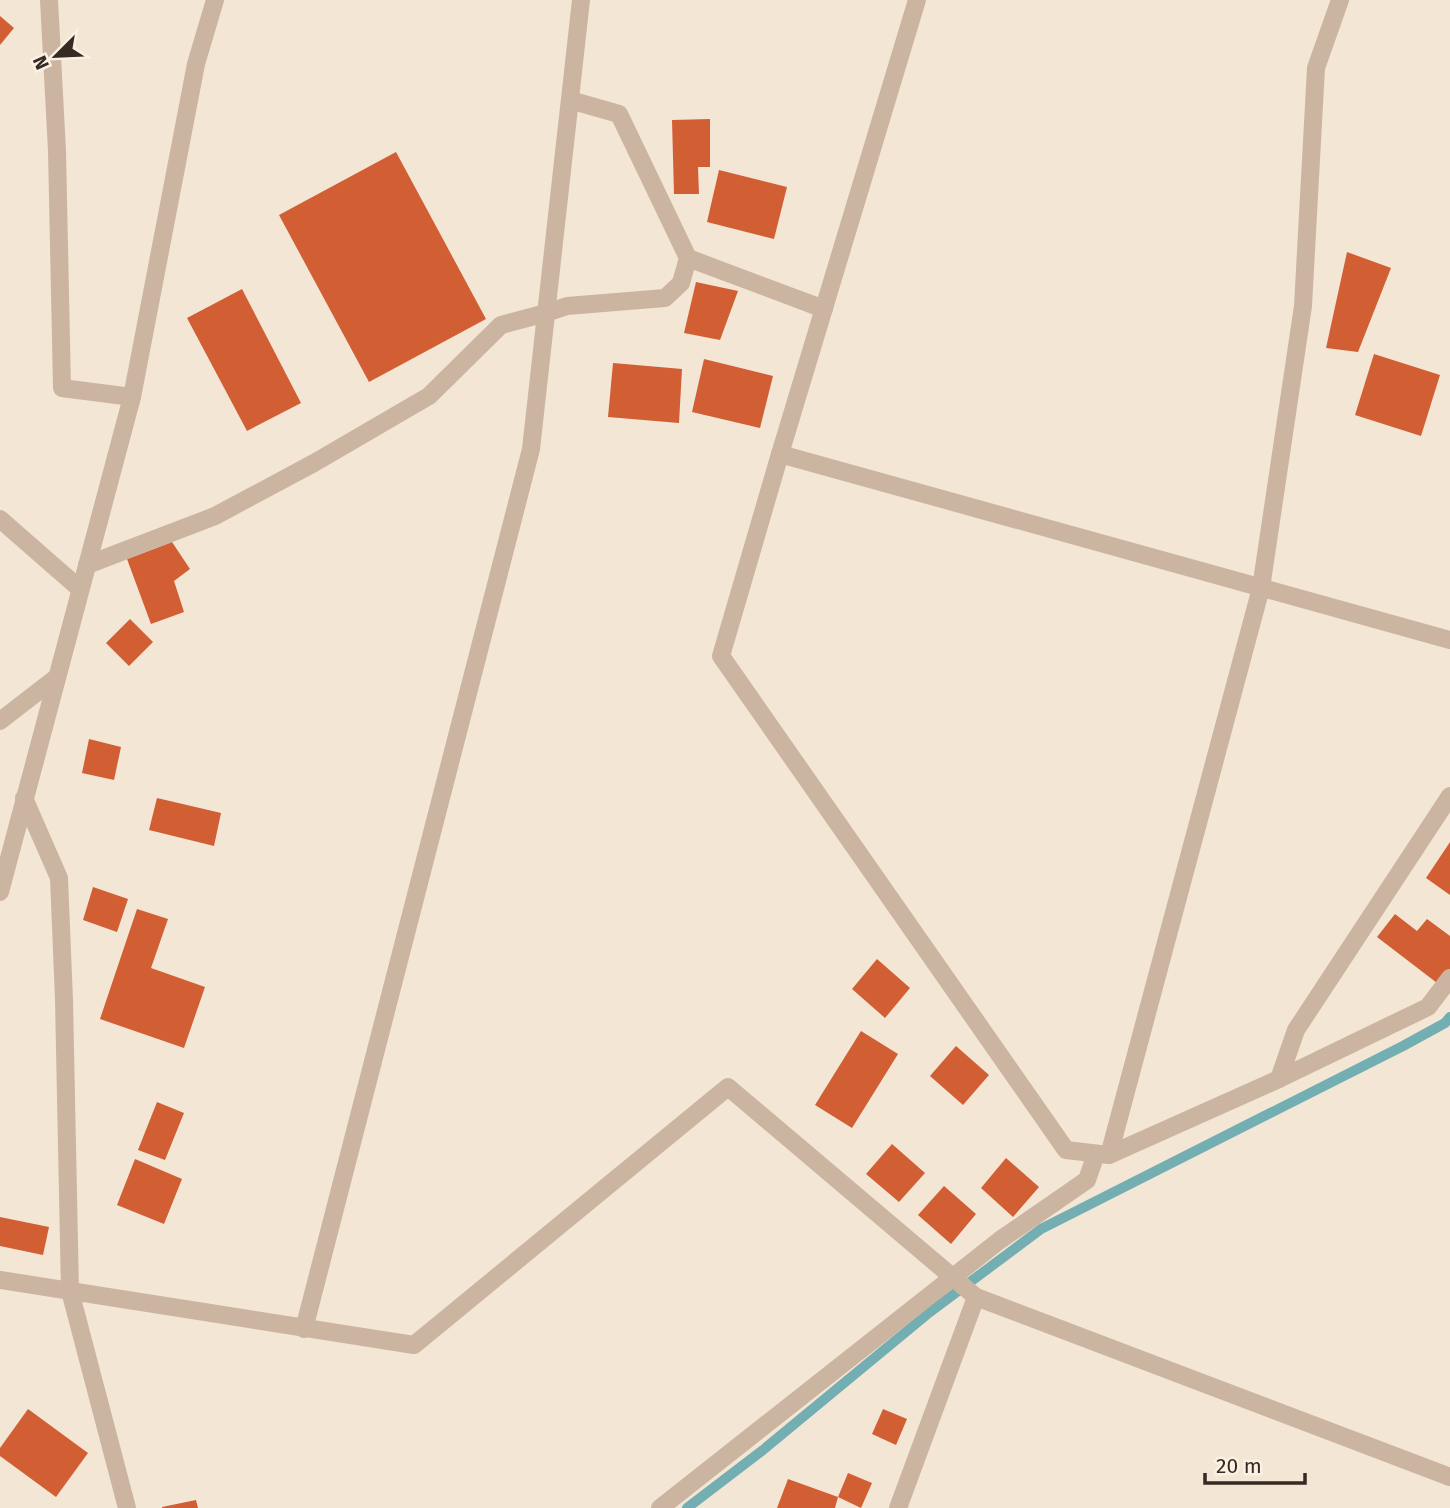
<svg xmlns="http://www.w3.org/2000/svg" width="1450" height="1508" viewBox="0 0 1450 1508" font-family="'Fira Sans',sans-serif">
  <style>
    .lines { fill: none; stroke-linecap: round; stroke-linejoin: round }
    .stream { stroke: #72aeb2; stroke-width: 10 }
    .building { fill: #d25e34 }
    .minor { stroke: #ccb5a0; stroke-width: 18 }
    .tertiary { stroke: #ccb5a0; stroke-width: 18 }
  </style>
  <rect width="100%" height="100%" fill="#f3e6d5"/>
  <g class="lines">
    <path class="stream" d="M687 1508 763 1450 930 1312 1041 1229 1403 1046 1445 1023 1450 1017"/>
  </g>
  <g class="building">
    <path d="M0 16 14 28 0 45Z"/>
    <path d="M710 119V167H698L699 194H674L672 120Z"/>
    <path d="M396 152 486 319 369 382 279 215Z"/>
    <path d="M719 170 787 187 774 239 707 222Z"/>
    <path d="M1347 252 1391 268 1358 352 1326 348Z"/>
    <path d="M696 282 738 291 720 340 684 333Z"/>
    <path d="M242 289 301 403 247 431 187 318Z"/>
    <path d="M1374 354 1440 375 1421 436 1355 415Z"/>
    <path d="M704 359 773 376 760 428 692 412Z"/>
    <path d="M613 363 682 369 679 423 608 417Z"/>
    <path d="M172 542 190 569 174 581 184 612 151 624 127 559Z"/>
    <path d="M130 619 153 642 129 666 106 643Z"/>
    <path d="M89 739 121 747 114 780 82 773Z"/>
    <path d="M157 798 221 813 214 846 149 830Z"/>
    <path d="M1450 842V895L1426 878Z"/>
    <path d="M93 887 128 899 117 932 83 920Z"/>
    <path d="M137 909 168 919 151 968 205 987 184 1048 100 1019Z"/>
    <path d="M1395 914 1417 931 1427 919 1450 936V974L1441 986 1377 937Z"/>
    <path d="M877 959 910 988 885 1018 852 989Z"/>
    <path d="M861 1031 898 1054 852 1128 815 1105Z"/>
    <path d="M956 1046 989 1075 963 1105 930 1076Z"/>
    <path d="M157 1102 184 1113 165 1160 138 1150Z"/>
    <path d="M892 1144 925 1173 899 1202 866 1174Z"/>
    <path d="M1006 1158 1039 1187 1013 1217 981 1188Z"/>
    <path d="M135 1159 182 1179 164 1224 117 1205Z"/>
    <path d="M944 1186 976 1214 951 1244 918 1215Z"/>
    <path d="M0 1217 49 1227 43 1255 0 1246Z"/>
    <path d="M28 1409 88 1453 56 1497 0 1456V1448Z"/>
    <path d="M883 1409 907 1419 896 1445 872 1434Z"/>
    <path d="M848 1473 872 1483 861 1508 838 1497Z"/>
    <path d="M788 1479 838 1497 835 1508H777Z"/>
    <path d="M196 1500 198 1508H162V1507Z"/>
  </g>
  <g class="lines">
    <g class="minor">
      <path d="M49 0 57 151 62 388 132 397"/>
      <path d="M917 0 780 454 721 656 1066 1150 1109 1155 1279 1079 1428 1007 1450 978"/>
      <path d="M688 258 824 309"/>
      <path d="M780 454 1450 640"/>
      <path d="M0 519 80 589"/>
      <path d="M87 565 215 516 314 463 429 396 501 325 546 313 567 306 665 298 681 283 688 258 619 114 570 100"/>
      <path d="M0 721 57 677"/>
      <path d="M24 798 59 878 64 1000 70 1291 127 1508"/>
      <path d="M1279 1079 1296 1030 1450 796"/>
      <path d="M1109 1155 1261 588 1303 306 1316 68 1340 0"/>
      <path d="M0 1280 414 1345 728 1087 976 1297 1450 1477"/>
      <path d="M304 1329 531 449 581 0"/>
      <path d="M660 1508 1000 1240 1087 1180 1096 1154"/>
      <path d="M898 1508 976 1297"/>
    </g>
    <path class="tertiary" d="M0 892 132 397 196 64 215 0"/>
  </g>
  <g transform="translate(56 56) rotate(246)" stroke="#fbf0e1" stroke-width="5" paint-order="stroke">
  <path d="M0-5L12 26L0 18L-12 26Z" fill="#352a24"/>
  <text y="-10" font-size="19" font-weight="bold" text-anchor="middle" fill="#352a24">N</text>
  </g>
  <path d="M1205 1473v10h100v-10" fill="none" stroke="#352a24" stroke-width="3.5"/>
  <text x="1216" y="1473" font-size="21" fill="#352a24" stroke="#fbf0e1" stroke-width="5" paint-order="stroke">20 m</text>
</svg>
